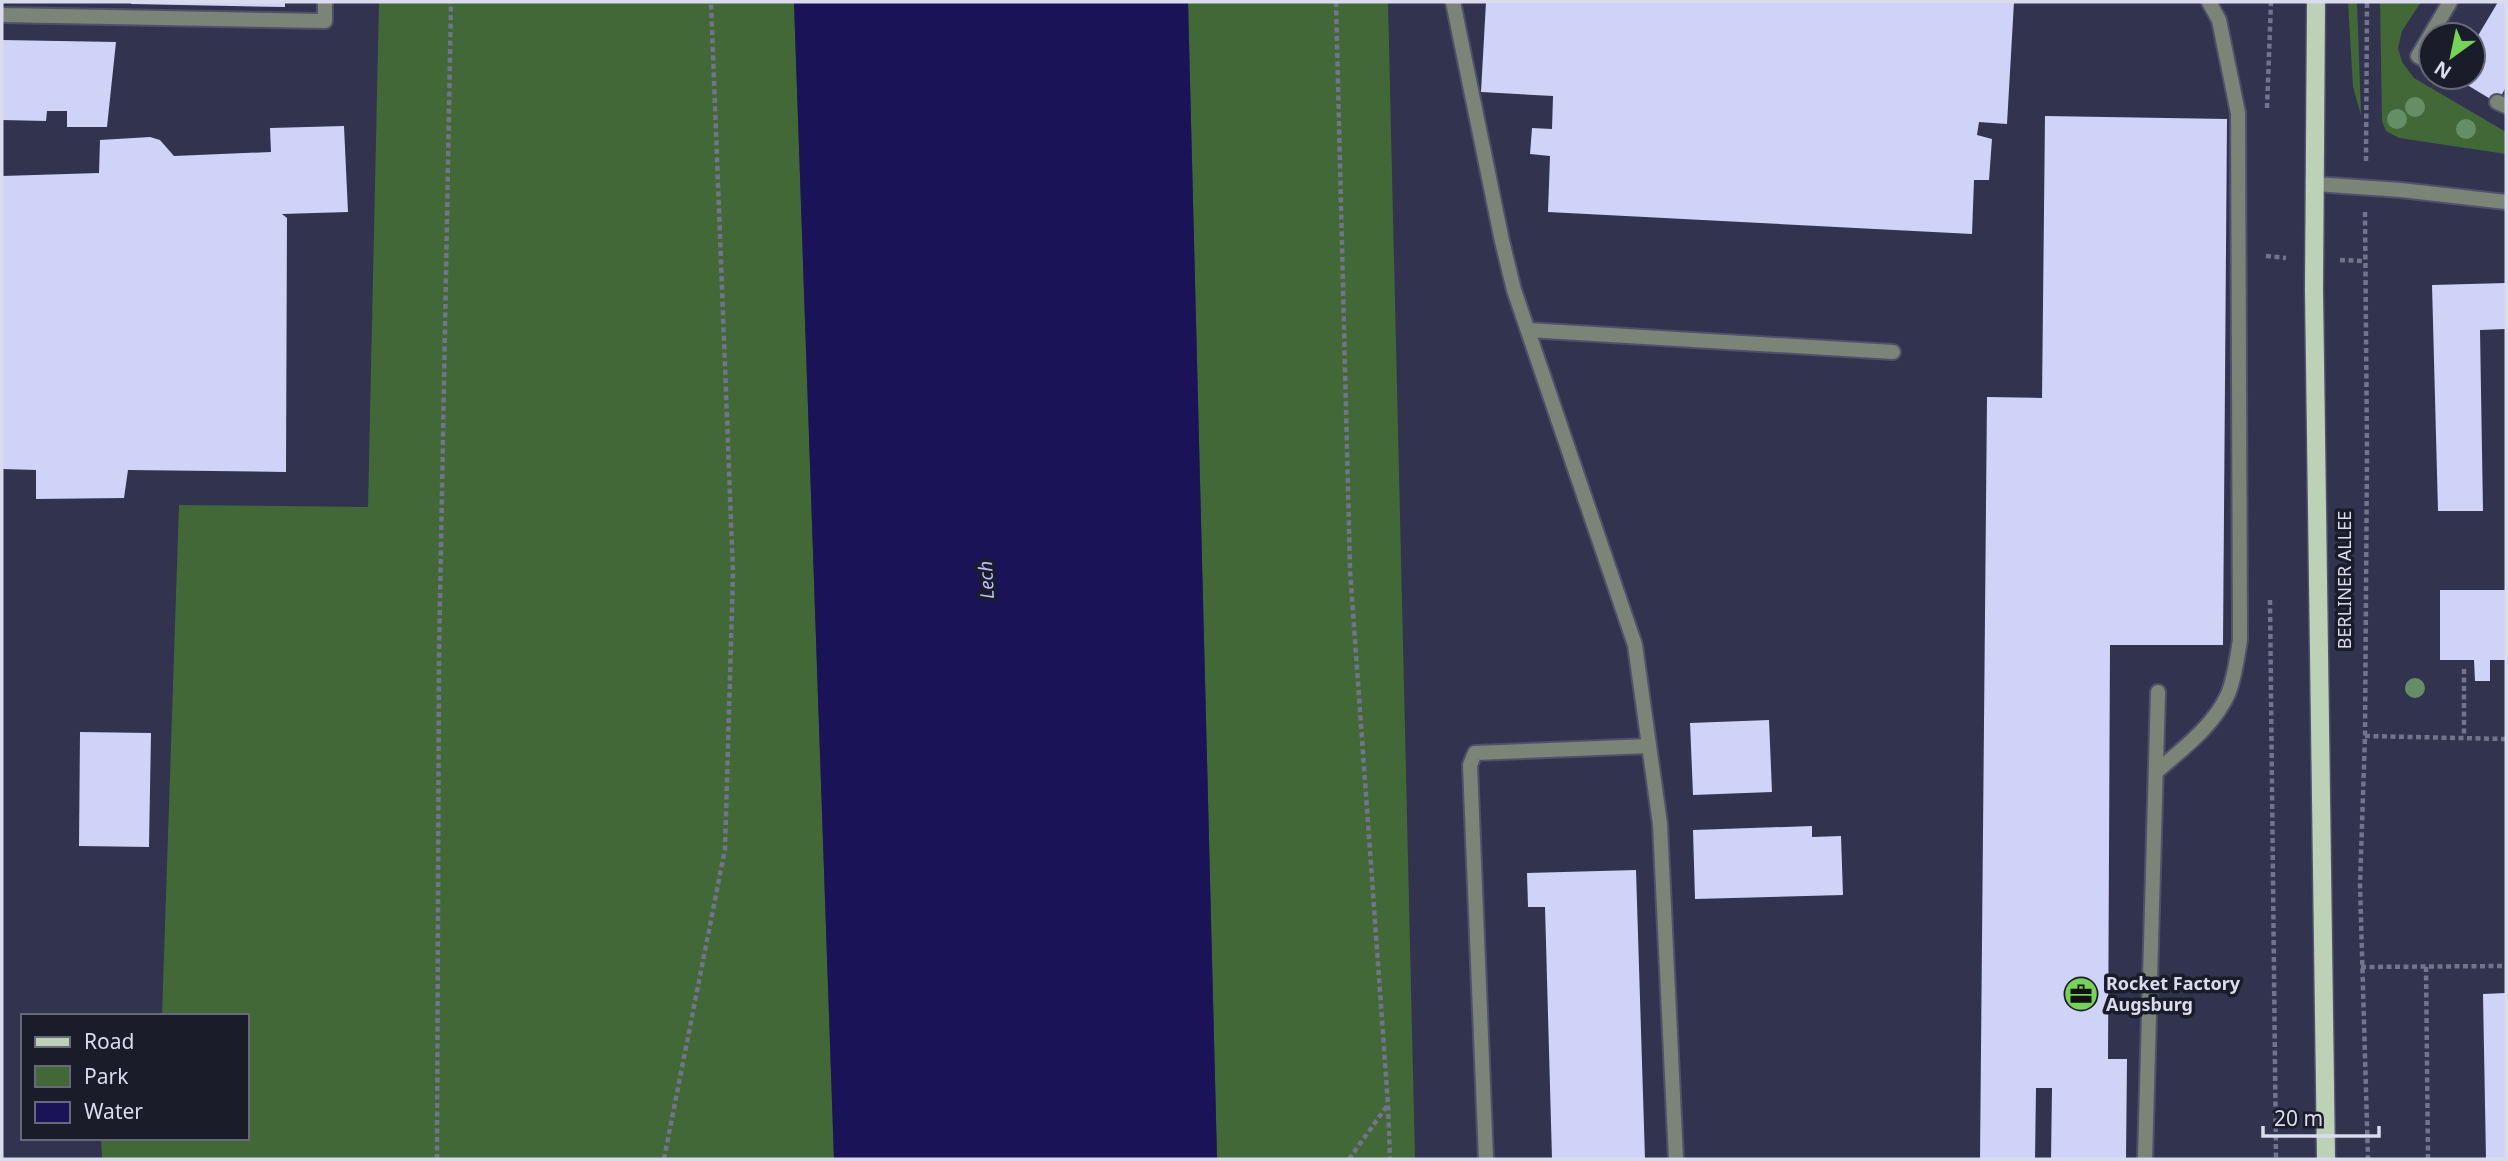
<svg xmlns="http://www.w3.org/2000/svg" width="2508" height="1161" viewBox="0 0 2508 1161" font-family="'Noto Sans',sans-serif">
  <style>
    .green { fill: #436838 }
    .water { fill: #1b1357 }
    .building { fill: #ced3f7 }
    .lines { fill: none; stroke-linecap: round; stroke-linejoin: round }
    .lane-casing { stroke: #4f516c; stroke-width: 18 }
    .street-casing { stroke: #4f516c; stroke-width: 18 }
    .primary-casing { stroke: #4f516c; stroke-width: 21 }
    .path { stroke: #72748c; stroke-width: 4.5; stroke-dasharray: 5 3.5; stroke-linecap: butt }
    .lane { stroke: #7a8477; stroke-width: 14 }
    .street { stroke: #7a8477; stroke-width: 14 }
    .primary { stroke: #bdd1b7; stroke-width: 18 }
    .tree { fill: #658e67 }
    .labels { text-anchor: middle; stroke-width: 7; stroke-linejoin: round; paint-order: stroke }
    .street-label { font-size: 18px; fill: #dadcee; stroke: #1b1c29 }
    .poi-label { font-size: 18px; font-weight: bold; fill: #dadcee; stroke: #1b1c29; text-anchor: start }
    .water-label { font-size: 19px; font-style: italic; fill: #b7befc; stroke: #1b1c29 }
  </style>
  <rect width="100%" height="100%" fill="#31334f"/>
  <g class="green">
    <path d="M379 2H794L834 1159H102L101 1138H247V1016H162L179 505 368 507Z"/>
    <path d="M1188 2H1388L1415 1159H1217Z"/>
    <path d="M2348 2H2357L2361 115 2353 87Z"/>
    <path d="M2380 2H2421L2402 31 2398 48 2402 62 2414 78 2506 132V154L2399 138 2386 131 2382 121Z"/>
  </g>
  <path class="water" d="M794 2H1188L1217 1159H834Z"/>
  <g class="building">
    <path d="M131 2H285V7L131 4Z"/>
    <path d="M1486 2H2014L2007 124 1979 122 1977 135 1992 139 1989 180H1974L1972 234 1548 212 1550 156 1530 154 1532 128 1552 129 1553 96 1481 92Z"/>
    <path d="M2498 2H2506V87L2497 103 2454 77H2473V44Z"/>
    <path d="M2 40 116 42 107 127H67V111H47L46 121 2 120Z"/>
    <path d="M2045 116 2227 119 2223 645H2110L2108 1059H2127L2126 1159H2051L2052 1088H2036L2035 1159H1980L1987 397 2042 398Z"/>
    <path d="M344 126 348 212 282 214 287 218 286 472 128 470 124 498 36 499V470L2 469V176L99 173 100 140 150 137 160 140 174 156 271 152 270 128Z"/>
    <path d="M2506 283V329L2480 330 2483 511H2438L2432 285Z"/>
    <path d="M2440 590H2506V660H2490V681H2475L2474 660H2440Z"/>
    <path d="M1769 720 1772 792 1693 795 1690 723Z"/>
    <path d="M80 732 151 733 149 847 79 846Z"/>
    <path d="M1812 826V837L1841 836 1843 895 1695 899 1693 830Z"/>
    <path d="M1636 870 1645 1159H1552L1545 907H1528L1527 873Z"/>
    <path d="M2506 993V1159H2486L2483 994Z"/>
  </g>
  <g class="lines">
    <g class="lane-casing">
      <g id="lane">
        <path d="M1453 2 1502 241 1514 290 1635 645 1660 824 1676 1159"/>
        <path d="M2 15 325 21V2"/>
        <path d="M2431 63 2418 56 2450 2"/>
        <path d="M2497 102 2506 106"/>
        <path d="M1528 330 1893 352"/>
        <path d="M2156 772C2181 750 2214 726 2228 694 2235 677 2237 658 2240 640L2238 113 2219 20 2209 2"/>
        <path d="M1486 1159 1470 765 1475 753 1649 746"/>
        <path d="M2145 1159 2158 692"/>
      </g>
    </g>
    <g class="street-casing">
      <path id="street" d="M2315 184 2401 190 2506 202"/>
    </g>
    <g class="primary-casing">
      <path id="primary" d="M2316 2 2314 290 2326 1159"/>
    </g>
    <g class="path">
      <path d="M1336 2 1350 570 1388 1104 1390 1159"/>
      <path d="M2267 108 2271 2"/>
      <path d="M2366 161 2367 2"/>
      <path d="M2365 212 2367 452 2365 736 2360 885 2368 1159"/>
      <path d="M2266 256 2286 258"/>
      <path d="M2340 260 2363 261"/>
      <path d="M2270 600 2276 1159"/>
      <path d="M2464 669V737"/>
      <path d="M2365 736 2506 739"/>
      <path d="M2361 967 2506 966"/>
      <path d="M2426 967 2428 1159"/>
      <path d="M437 1159 439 655 451 2"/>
      <path d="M664 1159 725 849 733 574 711 2"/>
      <path d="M1349 1159 1387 1106"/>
    </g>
    <use href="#lane" class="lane"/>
    <use href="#street" class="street"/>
    <use href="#primary" class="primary"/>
  </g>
  <g class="tree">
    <circle cx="2415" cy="107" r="10"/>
    <circle cx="2397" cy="119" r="10"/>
    <circle cx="2466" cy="129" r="10"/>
    <circle cx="2415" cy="688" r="10"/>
  </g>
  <defs>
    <g id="office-disc" transform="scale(1.75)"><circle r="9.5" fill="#77d259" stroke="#1b1c29"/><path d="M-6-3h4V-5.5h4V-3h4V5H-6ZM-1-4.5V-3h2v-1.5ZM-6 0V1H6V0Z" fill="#111"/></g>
  </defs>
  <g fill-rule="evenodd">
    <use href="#office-disc" x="2081" y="994"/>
  </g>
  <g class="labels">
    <g class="street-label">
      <text transform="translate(2345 580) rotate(-90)" y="6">BERLINER ALLEE</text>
    </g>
    <g class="poi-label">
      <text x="2106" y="990">Rocket Factory<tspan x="2106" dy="21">Augsburg</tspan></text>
    </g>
    <g class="water-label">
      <text transform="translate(986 580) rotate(-93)" y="7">Lech</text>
    </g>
  </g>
  <rect width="2508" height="1161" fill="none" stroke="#dadcee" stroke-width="7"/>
  <rect x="21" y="1014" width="228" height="126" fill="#1b1c29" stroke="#676978" stroke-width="2"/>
  <rect x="35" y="1037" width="35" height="10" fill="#bdd1b7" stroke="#676978" stroke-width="2"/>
  <text x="84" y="1049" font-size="21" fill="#dadcee">Road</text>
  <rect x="35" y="1066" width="35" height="21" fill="#436838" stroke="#676978" stroke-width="2"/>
  <text x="84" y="1084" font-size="21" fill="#dadcee">Park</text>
  <rect x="35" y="1102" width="35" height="21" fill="#1b1357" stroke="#676978" stroke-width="2"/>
  <text x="84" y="1119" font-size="21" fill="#dadcee">Water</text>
  <g transform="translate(2452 56) rotate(213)"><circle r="33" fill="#1b1c29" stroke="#676978" stroke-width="2"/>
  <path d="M0-5L12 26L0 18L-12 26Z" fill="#77d259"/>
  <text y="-10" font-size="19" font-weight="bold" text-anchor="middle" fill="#dadcee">N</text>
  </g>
  <path d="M2263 1126v10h116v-10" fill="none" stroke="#dadcee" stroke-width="3.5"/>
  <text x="2274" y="1126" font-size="21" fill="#dadcee" stroke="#1b1c29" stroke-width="5" paint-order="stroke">20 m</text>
</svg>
